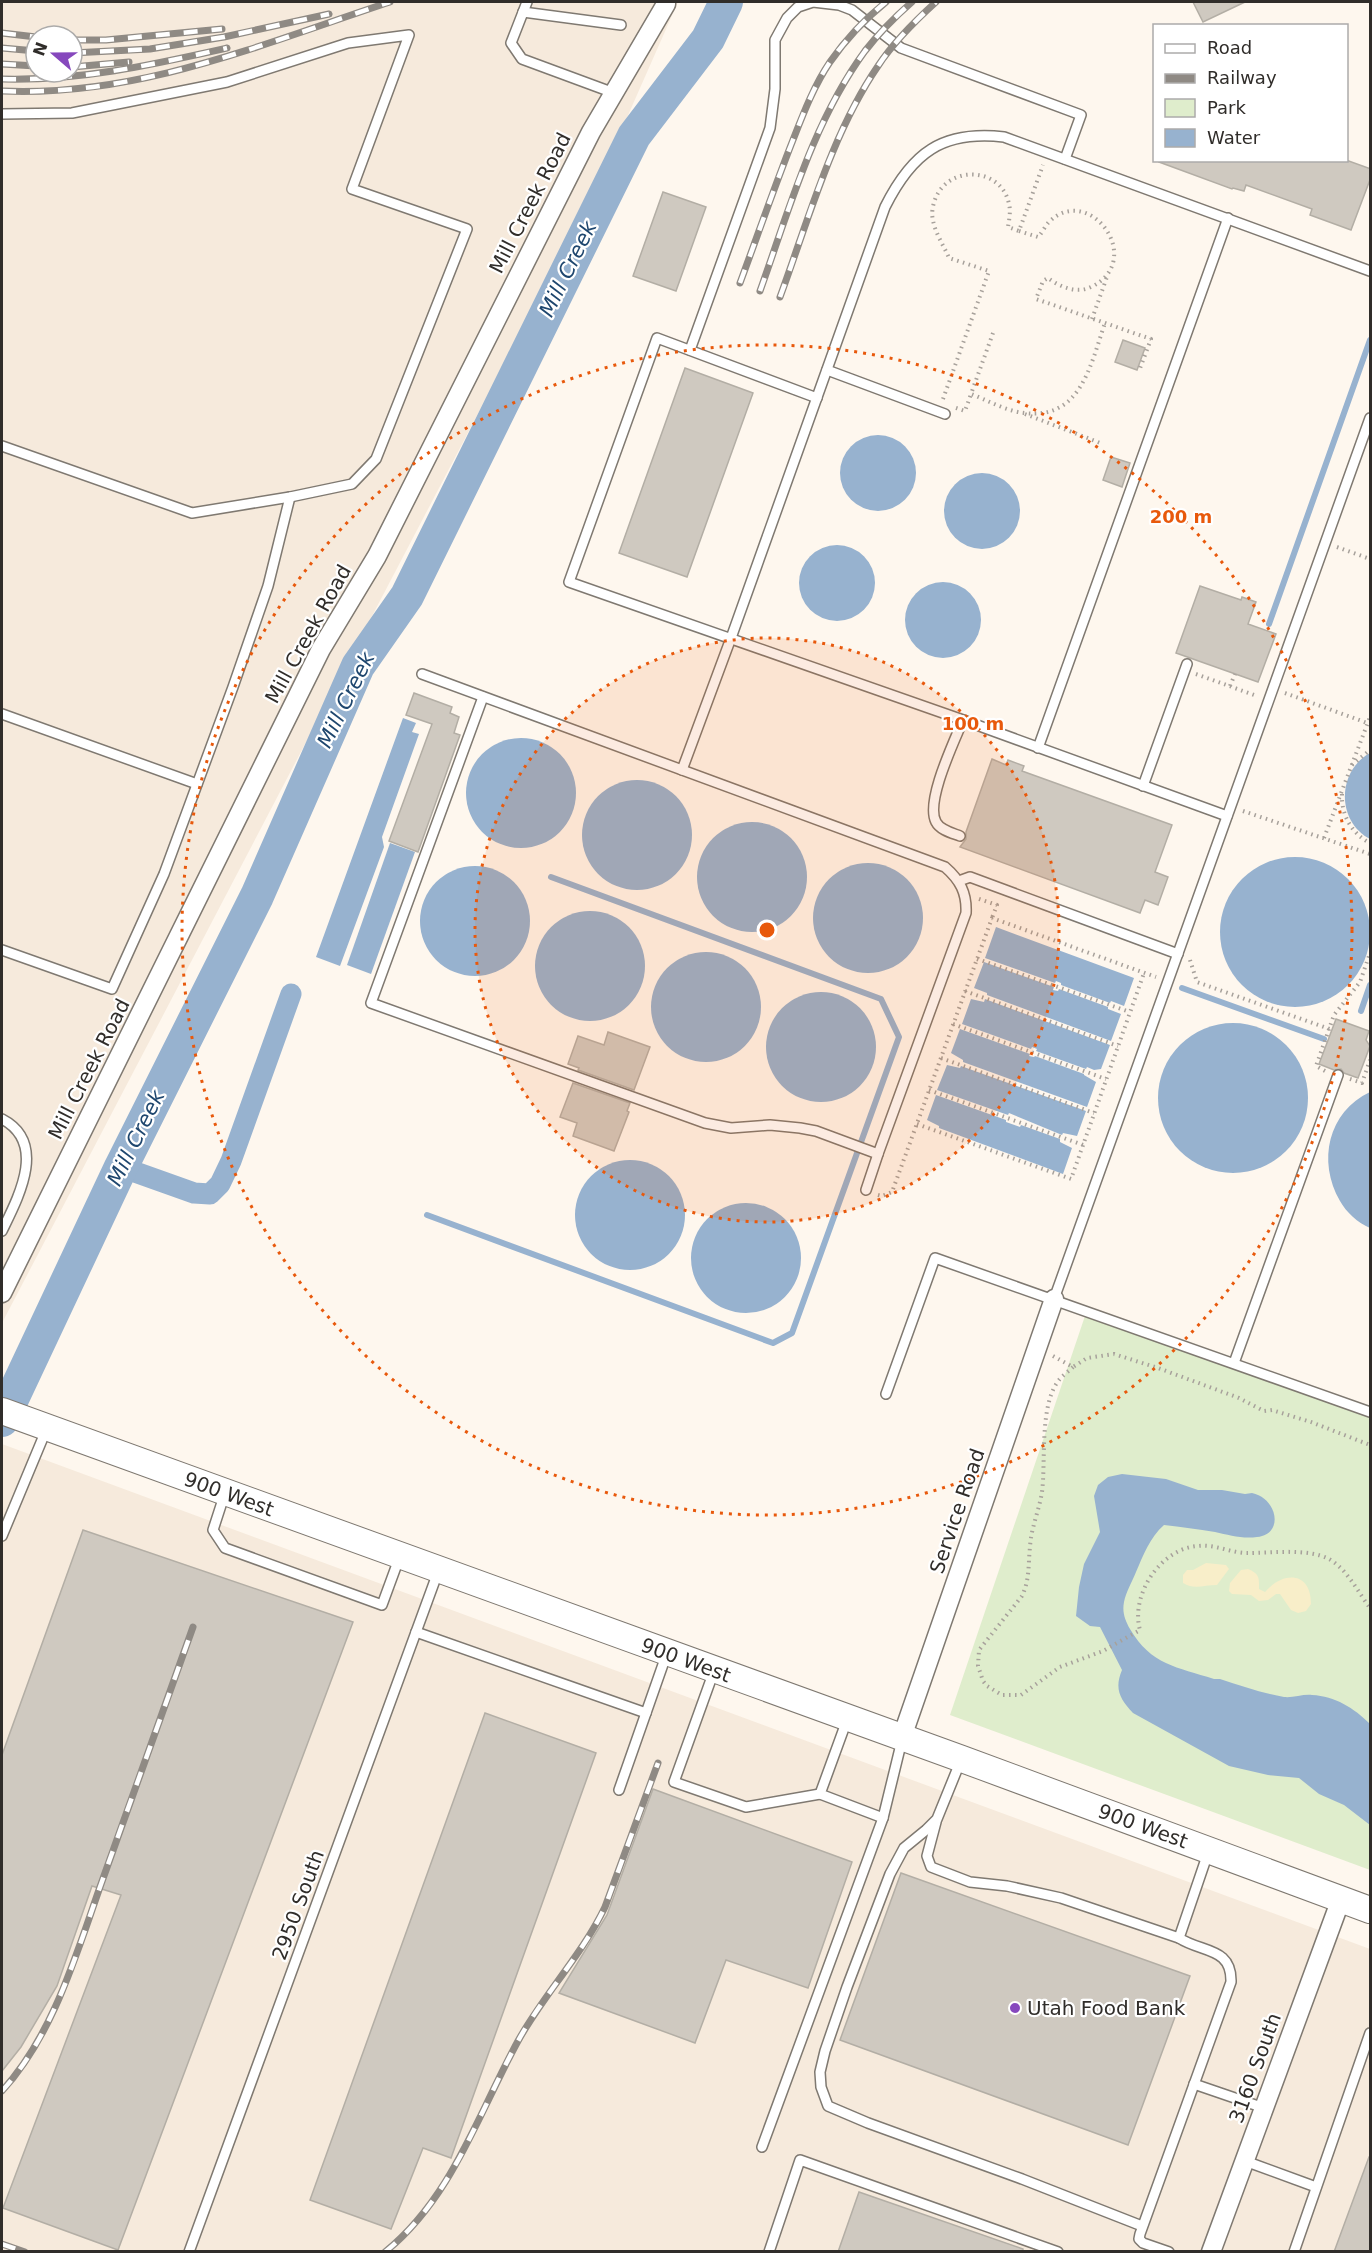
<svg xmlns="http://www.w3.org/2000/svg" width="1372" height="2253" viewBox="0 0 1372 2253" font-family="'DejaVu Sans',sans-serif">
  <style>
    .built { fill: #f6eadc; fill-rule: evenodd }
    .green { fill: #dfedcc }
    .sand { fill: #f8eec9 }
    .water { fill: #97b2cf }
    .lines { fill: none; stroke-linecap: round; stroke-linejoin: round }
    .stream { stroke: #97b2cf; stroke-width: 6 }
    .canal { stroke: #97b2cf; stroke-width: 21 }
    .river { stroke: #97b2cf; stroke-width: 34 }
    .building { fill: #cfc9c0; stroke: #b3aea5; stroke-width: 1.5 }
    .service-casing { stroke: #7f7971; stroke-width: 12 }
    .minor-casing { stroke: #7f7971; stroke-width: 21 }
    .secondary-casing { stroke: #7f7971; stroke-width: 28 }
    .path { stroke: #a7a19b; stroke-width: 4; stroke-dasharray: 1.5 4.5; stroke-linecap: butt }
    .service { stroke: #fff; stroke-width: 9 }
    .minor { stroke: #fff; stroke-width: 18 }
    .secondary { stroke: #fff; stroke-width: 26 }
    .rail-casing { stroke: #8f8a84; stroke-width: 7 }
    .rail { stroke: #fff; stroke-width: 4.5; stroke-dasharray: 14; stroke-linecap: butt }
    .ring { fill: none; stroke: #e8590c; stroke-width: 3; stroke-dasharray: 3 6 }
    .poi-dot { fill: #8648bd; stroke: #fff; stroke-width: 2 }
    .labels { text-anchor: middle; stroke-width: 4.5; stroke-linejoin: round; paint-order: stroke }
    .street-label { font-size: 20px; fill: #302d2a; stroke: #fff }
    .poi-label { font-size: 20px; fill: #302d2a; stroke: #fff; text-anchor: start }
    .water-label { font-size: 21px; font-style: italic; fill: #1e466e; stroke: #fff }
    .centre { fill: #e8590c; stroke: #fff; stroke-width: 3 }
    .ring-label { font-size: 18px; text-anchor: middle; font-weight: bold; fill: #e8590c; stroke: #fff; stroke-width: 4.5; stroke-linejoin: round; paint-order: stroke }
  </style>
  <rect width="100%" height="100%" fill="#fef7ee"/>
  <g class="built">
    <path d="M2 2H678L595 190 2 1323ZM36 36H72V72H36Z"/>
    <path d="M2 1444 1370 1949V2251H2Z"/>
  </g>
  <path class="green" d="M1086 1313 1370 1418V1870L950 1715Z"/>
  <g class="sand">
    <path d="M1206 1563 1226 1565 1229 1569 1217 1585C1204 1585 1194 1590 1183 1583V1575L1187 1570H1193Z"/>
    <path d="M1248 1569C1260 1574 1259 1578 1259 1589L1265 1592C1283 1571 1311 1571 1311 1604L1306 1611 1298 1613 1291 1610 1280 1594H1276L1268 1600 1259 1601 1251 1595 1232 1594 1229 1591 1230 1583 1241 1570Z"/>
  </g>
  <g class="water">
    <circle cx="878" cy="473" r="38"/>
    <circle cx="982" cy="511" r="38"/>
    <circle cx="837" cy="583" r="38"/>
    <circle cx="943" cy="620" r="38"/>
    <path d="M403 718 416 723 412 732 419 734 382 837 384 847 340 966 316 957Z"/>
    <circle cx="521" cy="793" r="55"/>
    <path d="M1370 753V839C1336 821 1337 771 1370 753Z"/>
    <circle cx="637" cy="835" r="55"/>
    <circle cx="752" cy="877" r="55"/>
    <path d="M390 843 415 852 371 974 347 965Z"/>
    <circle cx="1295" cy="932" r="75"/>
    <circle cx="868" cy="918" r="55"/>
    <circle cx="475" cy="921" r="55"/>
    <circle cx="590" cy="966" r="55"/>
    <path d="M996 927 1134 978 1124 1006 1111 1001 1110 1003 1061 985V983L1056 981 1055 983 985 958Z"/>
    <circle cx="706" cy="1007" r="55"/>
    <path d="M984 962 1054 987 1053 990 1058 991 1059 989 1108 1007V1009L1121 1014 1111 1041 987 995V993L974 988Z"/>
    <circle cx="821" cy="1047" r="55"/>
    <path d="M971 999 984 1002 985 999 1110 1045 1101 1069 1094 1070 1087 1067 1086 1069 1036 1051 1037 1049 1032 1047 1031 1049 962 1024Z"/>
    <circle cx="1233" cy="1098" r="75"/>
    <path d="M960 1029 1030 1054 1029 1056 1034 1057 1035 1056 1084 1074V1075L1096 1082 1087 1107 963 1062V1060L951 1053Z"/>
    <path d="M947 1065 960 1068 961 1066 1086 1111 1077 1136 1063 1133 1062 1135 1009 1113 1008 1115 937 1090Z"/>
    <path d="M1370 1092V1228C1358 1223 1346 1212 1340 1201 1317 1161 1328 1112 1370 1092Z"/>
    <path d="M936 1095 1006 1120V1122L1020 1127 1021 1125 1060 1139V1142L1072 1148 1063 1174 939 1128V1126L927 1120Z"/>
    <circle cx="630" cy="1215" r="55"/>
    <circle cx="746" cy="1258" r="55"/>
    <path d="M1122 1474 1166 1479 1198 1490H1222L1245 1494 1252 1493C1277 1498 1285 1534 1257 1537 1242 1539 1229 1535 1215 1532 1198 1529 1181 1527 1164 1525 1150 1537 1143 1556 1136 1572 1132 1582 1126 1592 1124 1602 1122 1612 1125 1620 1130 1629 1151 1665 1177 1667 1214 1679H1220C1241 1686 1262 1693 1284 1697 1293 1698 1303 1694 1312 1695 1335 1696 1354 1708 1370 1724V1825L1344 1805 1319 1794 1299 1778 1268 1775 1229 1766 1133 1713C1120 1699 1114 1689 1122 1670L1100 1627 1090 1626 1076 1616 1079 1587 1084 1564 1100 1532 1094 1496 1098 1485 1108 1477Z"/>
  </g>
  <g class="lines">
    <g class="stream">
      <path d="M1269 624 1370 340"/>
      <path d="M1182 988 1324 1039"/>
      <path d="M1361 1011 1370 985"/>
      <path d="M427 1215 773 1343 792 1333 899 1037 881 999 551 877"/>
    </g>
    <path class="canal" d="M121 1167 194 1193 210 1194 220 1184 231 1161 291 994"/>
    <path class="river" d="M2 1420 121 1167 257 896 358 666 407 596 634 136 708 39 726 2"/>
  </g>
  <g class="building">
    <path d="M1193 2H1245L1203 22Z"/>
    <path d="M1160 160H1346L1371 169V177L1351 230 1310 215 1312 209 1246 185 1244 191 1233 188 1232 189 1159 162Z"/>
    <path d="M663 192 706 207 676 291 633 276Z"/>
    <path d="M1123 340 1145 348 1137 370 1115 362Z"/>
    <path d="M685 368 753 393 687 577 619 553Z"/>
    <path d="M1111 457 1130 463 1122 487 1103 480Z"/>
    <path d="M1200 586 1241 600 1242 597 1256 602 1248 624 1276 634 1258 682 1176 653Z"/>
    <path d="M414 693 452 707 450 713 459 717 454 733 460 735 418 852 389 841 432 724 406 715Z"/>
    <path d="M992 759 1006 765 1008 760 1024 766 1022 771 1172 825 1155 872 1168 877 1158 905 1145 900 1140 913 960 847 966 839V832Z"/>
    <path d="M1336 1019 1369 1031 1366 1040 1370 1046 1358 1078 1344 1073 1341 1069 1334 1070 1319 1064Z"/>
    <path d="M608 1032 650 1047 634 1090 578 1070 579 1068 568 1064 578 1036 604 1045Z"/>
    <path d="M573 1083 630 1103 627 1111 629 1112 614 1151 573 1136 577 1123 560 1117Z"/>
    <path d="M83 1530 353 1622 118 2250 3 2208 121 1895 92 1886 57 1986 21 2047 2 2071V1755Z"/>
    <path d="M485 1713 596 1753 451 2158 423 2148 391 2229 310 2200Z"/>
    <path d="M653 1789 852 1862 808 1988 726 1960 695 2043 559 1993 607 1915Z"/>
    <path d="M901 1873 1190 1976 1128 2145 840 2040Z"/>
    <path d="M1369 2157H1371V2252H1334Z"/>
    <path d="M859 2192 1023 2249V2252H838Z"/>
  </g>
  <g class="lines">
    <g class="service-casing">
      <g id="service">
        <path d="M527 2 511 43 522 59 614 93"/>
        <path d="M523 12 621 25"/>
        <path d="M2 114 72 113 227 82 348 43 409 35 352 189 467 229 376 459 352 484 290 497 192 513 2 446"/>
        <path d="M690 350 770 128 775 89V40L787 18 798 7 813 2 839 5 852 10 901 48 1081 115 1065 159"/>
        <path d="M827 370 945 414"/>
        <path d="M817 398 657 338 569 582 963 720 1227 816"/>
        <path d="M422 674 945 867C960 880 967 893 966 913L878 1154"/>
        <path d="M483 697 371 1003 705 1123 731 1128 770 1125 800 1128 816 1131 878 1154 866 1190"/>
        <path d="M2 714 197 784"/>
        <path d="M1038 748 1228 218"/>
        <path d="M682 770 731 638 885 207C912 153 942 130 1004 137L1370 271"/>
        <path d="M1143 786 1187 664"/>
        <path d="M960 836C952 833 940 830 936 822 925 802 954 742 963 720"/>
        <path d="M959 881 970 877 1178 954"/>
        <path d="M2 950 112 989 164 874 233 687 268 586 290 497"/>
        <path d="M2 1119C48 1143 18 1198 2 1231"/>
        <path d="M1054 1299 1370 418"/>
        <path d="M1234 1363 1338 1075"/>
        <path d="M886 1394 935 1258 1370 1412"/>
        <path d="M225 1493 213 1530 225 1548 382 1605 400 1556"/>
        <path d="M2 1536 47 1428"/>
        <path d="M416 1632 646 1713"/>
        <path d="M714 1671 674 1782 746 1807 820 1794"/>
        <path d="M847 1720 820 1794 883 1818"/>
        <path d="M961 1760 937 1819 926 1830 904 1848 890 1874 847 1987 825 2051 820 2072 821 2087 828 2106 868 2123 1022 2179 1142 2226"/>
        <path d="M619 1790 667 1653"/>
        <path d="M936 1822 927 1856 931 1867 970 1882 1007 1886 1061 1898 1179 1938"/>
        <path d="M1194 2084 1264 2108"/>
        <path d="M762 2147 883 1818 902 1740"/>
        <path d="M1245 2161 1316 2187"/>
        <path d="M189 2252 438 1572"/>
        <path d="M769 2252 800 2160 1058 2252"/>
        <path d="M1169 2252 1143 2243 1139 2239 1140 2234 1231 1982C1232 1947 1202 1953 1179 1938L1208 1853"/>
        <path d="M1294 2252 1370 2033"/>
      </g>
    </g>
    <g class="minor-casing">
      <g id="minor">
        <path d="M2 1293 321 649 377 556 591 132 666 4"/>
        <path d="M902 1737 1054 1299"/>
        <path d="M1211 2252 1341 1899"/>
      </g>
    </g>
    <g class="secondary-casing">
      <path id="secondary" d="M2 1411 962 1759 1370 1910"/>
    </g>
    <g class="path">
      <path d="M1019 231 1038 237C1042 233 1045 226 1049 222 1089 182 1147 260 1091 287 1077 294 1060 287 1048 278L1043 281 1036 299 1151 339 1139 371"/>
      <path d="M1092 319 1108 274"/>
      <path d="M993 333 971 394C987 400 1006 411 1024 413 1081 420 1090 366 1105 323"/>
      <path d="M943 399 989 271 949 258C944 246 935 233 933 220 931 213 933 204 936 197 951 164 1002 168 1009 204 1011 212 1009 220 1008 227L1019 231 1043 165"/>
      <path d="M956 408 965 411 971 394"/>
      <path d="M1025 414 1103 444"/>
      <path d="M1337 547 1370 559"/>
      <path d="M1196 674 1257 696"/>
      <path d="M1230 686 1235 674"/>
      <path d="M1285 693 1370 724"/>
      <path d="M1352 765 1370 750"/>
      <path d="M1342 794C1341 815 1352 834 1370 843"/>
      <path d="M1243 811 1370 854"/>
      <path d="M1324 838 1370 717"/>
      <path d="M979 899 997 905 992 918"/>
      <path d="M977 959 1130 1012"/>
      <path d="M1190 960 1197 982 1330 1029"/>
      <path d="M965 991 1118 1046"/>
      <path d="M953 1024 1106 1079"/>
      <path d="M941 1058 1094 1113"/>
      <path d="M1325 1071 1316 1066 1334 1015 1360 982 1370 953"/>
      <path d="M1350 1079 1362 1083 1370 1060"/>
      <path d="M929 1090 1083 1145"/>
      <path d="M917 1124 1071 1179 1144 973"/>
      <path d="M878 1195 882 1196 892 1192 992 918 1156 977"/>
      <path d="M1053 1356 1073 1367 1087 1358 1114 1354 1158 1368 1239 1398 1264 1411 1272 1410 1311 1422 1370 1445"/>
      <path d="M1073 1367C1069 1371 1063 1375 1059 1380 1039 1405 1046 1461 1042 1492 1039 1511 1031 1528 1030 1547 1028 1565 1030 1579 1022 1596L979 1650 978 1666 983 1681 987 1686 1002 1695H1021L1060 1667 1103 1651 1140 1630C1130 1595 1161 1548 1198 1546 1215 1544 1231 1553 1247 1553 1271 1553 1308 1548 1329 1559 1347 1569 1358 1592 1370 1608"/>
    </g>
    <use href="#service" class="service"/>
    <use href="#minor" class="minor"/>
    <use href="#secondary" class="secondary"/>
    <g class="rail-casing">
      <g id="rail">
        <path d="M2 33 36 37"/>
        <path d="M72 40H106L222 29"/>
        <path d="M2 48 36 51"/>
        <path d="M72 53 150 49 224 37 329 14"/>
        <path d="M2 64 36 66"/>
        <path d="M72 67 129 62"/>
        <path d="M2 79C80 81 151 65 227 48"/>
        <path d="M2 91C139 97 262 44 390 2"/>
        <path d="M740 283C757 237 773 191 791 145 802 117 813 87 830 62 846 39 865 19 886 2"/>
        <path d="M760 291C789 210 813 122 865 51 879 33 895 17 912 2"/>
        <path d="M780 297C808 221 832 133 878 66 893 43 915 21 936 2"/>
        <path d="M2 2091C56 2032 78 1947 105 1873 134 1791 164 1709 193 1627"/>
        <path d="M2 2244 25 2252"/>
        <path d="M385 2252C452 2198 478 2114 518 2041 544 1994 582 1955 605 1907L658 1763"/>
      </g>
    </g>
    <use href="#rail" class="rail"/>
  </g>
  <circle cx="767" cy="930" r="292" fill="#e8590c" fill-opacity=".12"/>
  <g class="ring">
    <circle cx="767" cy="930" r="292"/>
    <circle cx="767" cy="930" r="585"/>
  </g>
  <circle class="poi-dot" cx="1015" cy="2008" r="6"/>
  <g class="labels">
    <g class="street-label">
      <text transform="translate(530 203) rotate(-63)" y="7">Mill Creek Road</text>
      <text transform="translate(308 634) rotate(-61)" y="7">Mill Creek Road</text>
      <text transform="translate(89 1069) rotate(-63)" y="7">Mill Creek Road</text>
      <text transform="translate(229 1494) rotate(20)" y="7">900 West</text>
      <text transform="translate(957 1511) rotate(-71)" y="7">Service Road</text>
      <text transform="translate(686 1660) rotate(20)" y="7">900 West</text>
      <text transform="translate(1143 1826) rotate(20)" y="7">900 West</text>
      <text transform="translate(298 1905) rotate(-70)" y="7">2950 South</text>
      <text transform="translate(1255 2068) rotate(-70)" y="7">3160 South</text>
    </g>
    <g class="poi-label">
      <text x="1027" y="2015">Utah Food Bank</text>
    </g>
    <g class="water-label">
      <text transform="translate(568 269) rotate(-64)" y="7">Mill Creek</text>
      <text transform="translate(346 700) rotate(-64)" y="7">Mill Creek</text>
      <text transform="translate(136 1138) rotate(-64)" y="7">Mill Creek</text>
    </g>
  </g>
  <circle cx="767" cy="930" r="9" class="centre"/>
  <g class="ring-label">
    <text x="1181" y="523">200 m</text>
    <text x="973" y="730">100 m</text>
  </g>
  <rect width="1372" height="2253" fill="none" stroke="#302d2a" stroke-width="6"/>
  <rect x="1153" y="24" width="195" height="138" fill="#ffffff" stroke="#acabaa" stroke-width="1.5"/>
  <rect x="1165" y="44" width="30" height="9" fill="#ffffff" stroke="#acabaa" stroke-width="1.5"/>
  <text x="1207" y="54" font-size="18" fill="#302d2a">Road</text>
  <rect x="1165" y="74" width="30" height="9" fill="#8f8a84" stroke="#acabaa" stroke-width="1.5"/>
  <text x="1207" y="84" font-size="18" fill="#302d2a">Railway</text>
  <rect x="1165" y="99" width="30" height="18" fill="#dfedcc" stroke="#acabaa" stroke-width="1.5"/>
  <text x="1207" y="114" font-size="18" fill="#302d2a">Park</text>
  <rect x="1165" y="129" width="30" height="18" fill="#97b2cf" stroke="#acabaa" stroke-width="1.5"/>
  <text x="1207" y="144" font-size="18" fill="#302d2a">Water</text>
  <g transform="translate(54 54) rotate(290)"><circle r="28" fill="#ffffff" stroke="#acabaa" stroke-width="1.5"/>
  <path d="M0-4.5L10 22L0 15L-10 22Z" fill="#8648bd"/>
  <text y="-9" font-size="16" font-weight="bold" text-anchor="middle" fill="#302d2a">N</text>
  </g>
</svg>
